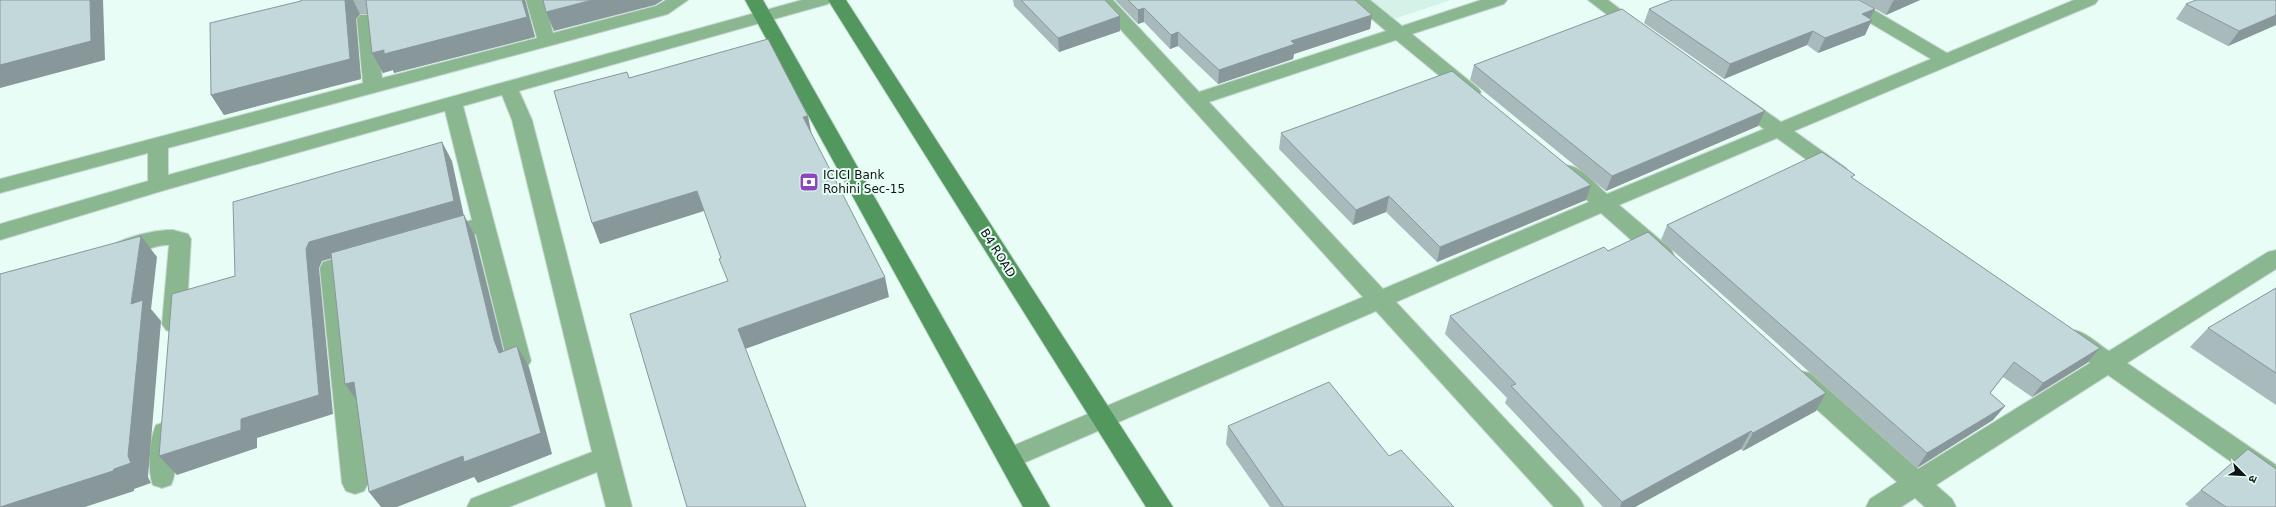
<svg xmlns="http://www.w3.org/2000/svg" width="2276" height="507" viewBox="0 0 2276 507" font-family="'DejaVu Sans','Noto Sans Devanagari',sans-serif">
  <style>
    .built { fill: #d4f2e8 }
    .lines { fill: none; stroke-linecap: round; stroke-linejoin: round }
    .street-casing { stroke: #c5d8d2; stroke-width: 2 }
    .secondary-casing { stroke: #c5d8d2; stroke-width: 2 }
    .street { fill: #8bb790; fill-rule: evenodd }
    .secondary { fill: #52975d; fill-rule: evenodd }
    .wall { fill: #a8babb }
    .shaded-wall { fill: #889799 }
    .building { fill: #c3d8da; stroke: #889799 }
    .labels { text-anchor: middle; stroke-width: 4; stroke-linejoin: round; paint-order: stroke }
    .poi-label { font-size: 12px; fill: #0e1513; stroke: #e8fdf6; text-anchor: start }
    .street-label { font-size: 12px; fill: #0e1513; stroke: #e8fdf6 }
  </style>
  <rect width="100%" height="100%" fill="#e8fdf6"/>
  <path class="built" d="M1372 0H1451L1394 19Z"/>
  <g class="lines">
    <g class="street-casing">
      <g id="street">
        <path d="M526 0H544L553 33 656 6 666 0H688L668 14 168 148V175L802 0H831L828 4 519 91 532 120 632 507H606L597 472 509 507H467L471 499 592 452 512 120 502 95 463 106 531 361 527 367 519 370 511 367 507 361 476 234 442 244 434 241 431 236 434 231 472 220 445 111 165 190 0 240V224L148 181V153L0 193V179L363 83 357 19 360 15H372L375 19 382 78 537 38Z"/>
        <path d="M1094 0H1113L1199 92 1386 31 1350 0H1370L1402 26 1481 0H1507L1504 4 1412 34 1478 88 1481 92 1478 96 1471 98 1464 96 1396 40 1209 102 1383 289 1589 202 1560 176 1557 171 1560 166C1578 161 1594 183 1607 194L1764 129 1730 104 1727 100 1730 96 1737 94 1744 96 1781 122 1931 59 1838 4 1835 0H1857L1947 53 2074 0H2098L2095 4 1794 131 1846 168 1849 173 1846 178 1839 180 1832 178 1777 138 1619 205 1671 249 1674 255 1671 261 1663 263 1655 261 1601 213 1396 302 1580 499 1584 507H1554L1376 311 1019 465 1010 469 1001 465 997 458 1001 451 1363 297Z"/>
        <path d="M1588 0H1608L1646 29 1643 33H1631Z"/>
        <path d="M173 230 188 234 191 239 186 324 182 330 174 333 166 330 162 324 169 245C149 244 129 262 110 256L107 251C115 238 158 229 173 230Z"/>
        <path d="M2276 250V269L2127 363 2276 465V490L2267 487 2108 375 1936 485 1952 499 1956 507H1925L1915 498 1901 507H1866L1870 499 1897 482 1792 387 1789 380 1792 373 1801 371 1810 373 1918 469 2090 363 2063 343 2059 337 2063 331C2080 325 2095 342 2109 351L2268 252Z"/>
        <path d="M361 251 369 253 372 259 369 265 343 272 368 483 364 491 355 494 346 491 342 483 320 268 323 262Z"/>
        <path d="M165 422 174 425C180 437 177 472 171 485L162 488 153 485C147 472 150 437 156 425Z"/>
      </g>
    </g>
    <g class="secondary-casing">
      <g id="secondary">
        <path d="M745 0H763L1050 507H1023Z"/>
        <path d="M828 0H846L1173 507H1146Z"/>
      </g>
    </g>
    <use href="#street" class="street"/>
    <use href="#secondary" class="secondary"/>
  </g>
  <g class="wall">
    <path d="M301 0H525L535 37 394 73 393 70 383 73 372 53 368 14H360L356 19 361 79 224 115 211 95 301 1Z"/>
    <path d="M1013 0H1021L1120 31 1059 52 1014 6Z"/>
    <path d="M1115 0H1355L1372 15 1370 29 1294 54 1293 59 1218 84 1178 46 1170 49 1144 22 1138 24Z"/>
    <path d="M1860 0H1920L1886 15Z"/>
    <path d="M2276 0V25L2228 46 2176 19 2186 4Z"/>
    <path d="M1649 9 1870 19 1865 35 1818 53 1807 45 1724 79 1644 23Z"/>
    <path d="M1474 65 1758 126 1606 191 1470 80Z"/>
    <path d="M1281 133 1586 200 1437 262 1386 212 1353 225 1279 149Z"/>
    <path d="M1853 179 2100 348 2087 363 2032 397 2003 377 1990 393 2005 406 1993 420 1917 468 1661 240 1667 225Z"/>
    <path d="M1608 251 1826 393 1816 411 1743 451 1741 449 1635 507H1603L1505 403 1507 398 1445 334 1450 316Z"/>
    <path d="M2276 288V405L2190 347 2208 328Z"/>
    <path d="M1228 426 1389 456 1454 507H1270L1226 444Z"/>
    <path d="M2201 490 2276 507H2189L2185 504Z"/>
  </g>
  <g class="shaded-wall">
    <path d="M90 0H103L105 60 0 88V65Z"/>
    <path d="M345 0H353L360 14 356 19 361 79 224 115 211 95Z"/>
    <path d="M522 0H525L535 37 394 73 393 70 383 73 372 53 384 50Z"/>
    <path d="M592 0H663L655 5 554 31 546 12Z"/>
    <path d="M1895 0H1920L1886 15 1893 1Z"/>
    <path d="M1144 8V22L1138 24V10Z"/>
    <path d="M1875 9 1868 22 1872 20 1865 35 1818 53 1825 38 1862 14Z"/>
    <path d="M1372 15 1370 29 1294 54 1293 59 1218 84 1219 70 1291 41Z"/>
    <path d="M2276 15V25L2228 46 2239 31Z"/>
    <path d="M1120 16V31L1059 52 1058 38Z"/>
    <path d="M1813 31 1807 45 1724 79 1730 64Z"/>
    <path d="M1178 32V46L1170 49 1171 35Z"/>
    <path d="M1765 111 1758 126 1606 191 1612 176Z"/>
    <path d="M808 116 812 136 803 117Z"/>
    <path d="M442 142 452 161 465 221 322 261 319 268 333 414 257 438V448L177 475 159 456 306 249 309 242Z"/>
    <path d="M1591 185 1586 200 1437 262 1440 247Z"/>
    <path d="M697 191 704 211 600 244 592 223Z"/>
    <path d="M1389 196 1386 212 1353 225 1356 210Z"/>
    <path d="M464 215 475 236 506 361 499 353 494 340Z"/>
    <path d="M141 236 157 257 151 309 161 321 148 477 151 483 134 489V491L85 507H0L114 469 128 456 131 304Z"/>
    <path d="M885 277 889 297 745 349 738 329Z"/>
    <path d="M517 346 529 367 552 454 478 483 474 477 397 507H381L369 492Z"/>
    <path d="M2100 348 2087 363 2032 397 2043 383Z"/>
    <path d="M354 382 360 405 345 384Z"/>
    <path d="M1826 393 1816 411 1743 451 1753 433Z"/>
    <path d="M2005 406 1993 420 1917 468 1927 453Z"/>
    <path d="M1751 431 1741 449 1635 507H1620L1622 502Z"/>
  </g>
  <g class="building">
    <path d="M0 0H90L91 41 0 65Z"/>
    <path d="M301 0H345L350 59 211 95 210 23 301 1Z"/>
    <path d="M366 0H522L527 17 384 54V50L372 53Z"/>
    <path d="M543 0H592L546 12Z"/>
    <path d="M1021 0H1105L1120 16 1058 38Z"/>
    <path d="M1128 0H1355L1372 15 1291 41 1295 44 1219 70 1178 32 1171 35 1144 8 1138 10Z"/>
    <path d="M1672 0H1859L1875 9 1862 14 1872 20 1825 38 1813 31 1730 64 1649 9Z"/>
    <path d="M2196 0H2276V15L2239 31 2186 4Z"/>
    <path d="M1622 9 1765 111 1612 176 1474 65Z"/>
    <path d="M768 39 808 116 803 117 885 277 738 329 806 507H687L630 314 728 281 719 259 721 258 697 191 592 223 554 91 627 72 629 78Z"/>
    <path d="M1452 71 1591 185 1440 247 1389 196 1356 210 1281 133Z"/>
    <path d="M442 142 454 201 309 242 306 249 319 395 241 419V430L159 456 172 294 235 276 233 202Z"/>
    <path d="M1822 152 1855 175 1851 177 2100 348 2043 383 2014 362 1990 393 2005 406 1927 453 1667 225Z"/>
    <path d="M464 215 494 340 499 353 517 346 541 433 464 462 463 456 369 492 354 382 345 384 331 253Z"/>
    <path d="M1648 232 1826 393 1753 433 1751 431 1622 502 1511 386 1516 384 1450 316 1604 247 1608 251Z"/>
    <path d="M141 236 131 304 143 300 128 456 131 463 114 469 113 471 0 507V274Z"/>
    <path d="M2276 288V373L2208 328Z"/>
    <path d="M1329 382 1389 456 1401 450 1454 507H1284L1228 426Z"/>
    <path d="M2248 449 2276 469V507H2226L2201 490Z"/>
  </g>
  <defs>
    <g id="bank-square" transform="scale(1)"><rect x="-9" y="-9" width="18" height="18" rx="4" fill="#8b48bc" stroke="#e8fdf6"/><path d="M-6-4H6V4H-6ZM0-2.3a2.3 2.3 0 1 0 0 4.6a2.3 2.3 0 1 0 0-4.6Z" fill="#fff"/></g>
  </defs>
  <g fill-rule="evenodd">
    <use href="#bank-square" x="809" y="182"/>
  </g>
  <g class="labels">
    <g class="poi-label">
      <text x="823" y="179">ICICI Bank<tspan x="823" dy="14">Rohini Sec-15</tspan></text>
    </g>
    <g class="street-label">
      <text transform="translate(998 253) rotate(58)" y="4">B4 ROAD</text>
    </g>
  </g>
  <g transform="translate(2244 475) rotate(114)" stroke="#e8fdf6" stroke-width="3" paint-order="stroke">
  <path d="M0-3L7 15L0 10L-7 15Z" fill="#0e1513"/>
  <text y="-6" font-size="11" font-weight="bold" text-anchor="middle" fill="#0e1513">उ</text>
  </g>
</svg>
